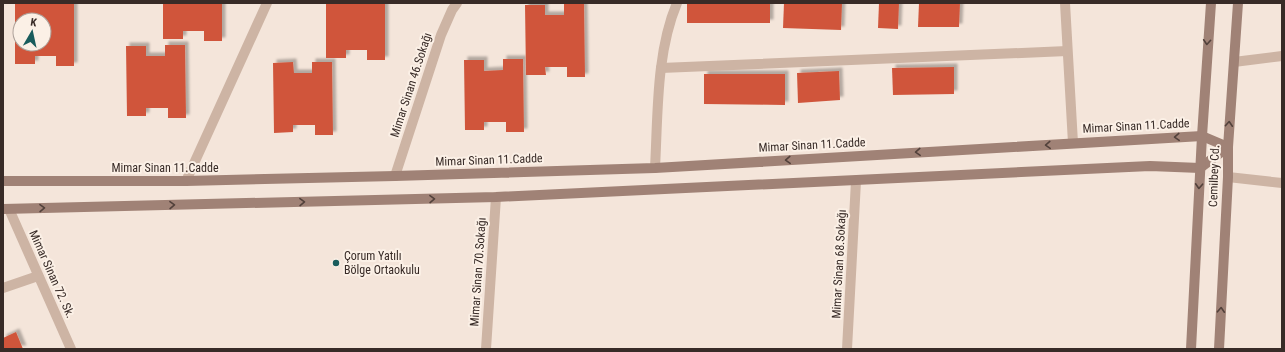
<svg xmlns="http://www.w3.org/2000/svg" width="1285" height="352" viewBox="0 0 1285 352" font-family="'Roboto Condensed',sans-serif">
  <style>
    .building { fill: #d0553b; fill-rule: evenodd; filter: url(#shadow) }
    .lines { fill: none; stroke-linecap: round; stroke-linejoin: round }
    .street { stroke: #cdb4a4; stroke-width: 10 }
    .secondary { stroke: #a08276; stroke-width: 10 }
    .oneway { stroke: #52413b }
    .poi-dot { fill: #195c5c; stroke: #fbf0e6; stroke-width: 1.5 }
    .labels { text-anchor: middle; stroke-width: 4; stroke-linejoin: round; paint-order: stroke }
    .street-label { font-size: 12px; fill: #382b27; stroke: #fbf0e6 }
    .poi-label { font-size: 12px; fill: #382b27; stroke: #fbf0e6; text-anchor: start }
  </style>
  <defs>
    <filter id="shadow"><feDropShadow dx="3.5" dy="-3.5" stdDeviation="1" flood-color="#0004"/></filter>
  </defs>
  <rect width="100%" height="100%" fill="#f4e5da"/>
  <g class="building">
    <path d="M15 3H35V4L74 3V66H56V56H35V64H15ZM20 20H44V44H20Z"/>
    <path d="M163 3H222V41H204V31H183V39H163Z"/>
    <path d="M326 3H385V60H367V50H346V58H326Z"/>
    <rect x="687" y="3" width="83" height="20"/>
    <path d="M784 3H842L841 30 783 28Z"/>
    <path d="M879 3H899L898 29 878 28Z"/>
    <path d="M919 3H960L959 27H918Z"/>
    <path d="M564 4H584L585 77H567V67H545L546 75H526L525 5H545V15H564Z"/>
    <path d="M165 45H185L186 118H168V108H146V116H127L126 46H146V56H165Z"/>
    <path d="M503 59H523L524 132H506V122H484V130H465L464 60H484V71L503 70Z"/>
    <path d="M293 62 294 73H312V62H332L333 135H315V125H293V132L274 133 273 63Z"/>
    <path d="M954 67V94L893 95 892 68Z"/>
    <path d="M839 71 840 100 798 103 797 73Z"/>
    <path d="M704 74H785V105L704 104Z"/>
    <path d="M16 332 23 349H3V338Z"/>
  </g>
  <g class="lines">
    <g class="street">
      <path d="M1065 3 1073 143"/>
      <path d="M1234 62 1282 56"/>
      <path d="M661 68 1067 51"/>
      <path d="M655 168C658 114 656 53 677 3"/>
      <path d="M395 176 441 35 452 10 457 3"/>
      <path d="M1228 177 1282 183"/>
      <path d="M186 181 267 3"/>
      <path d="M9 209 71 349"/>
      <path d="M3 288 38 276"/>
      <path d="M486 349 496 197"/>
      <path d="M847 349 856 181"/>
    </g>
    <g class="secondary">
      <path d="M3 181H186L395 176 655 168 1202 136 1228 147 1200 168 1150 166 496 197 3 209"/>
      <path d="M1191 349 1202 136 1211 3"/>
      <path d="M1219 349 1228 177V147L1238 3"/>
    </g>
  </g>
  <defs><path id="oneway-chevron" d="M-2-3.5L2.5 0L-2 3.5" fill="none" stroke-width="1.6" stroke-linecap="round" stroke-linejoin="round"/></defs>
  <g class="oneway">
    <use href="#oneway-chevron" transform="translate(1207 42) rotate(94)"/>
    <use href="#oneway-chevron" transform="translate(1229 124) rotate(-86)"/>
    <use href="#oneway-chevron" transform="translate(1177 137) rotate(177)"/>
    <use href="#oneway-chevron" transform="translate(1048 145) rotate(177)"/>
    <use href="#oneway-chevron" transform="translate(918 152) rotate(177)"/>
    <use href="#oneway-chevron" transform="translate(788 160) rotate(177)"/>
    <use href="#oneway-chevron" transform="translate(1199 186) rotate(93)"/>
    <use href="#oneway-chevron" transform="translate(432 199) rotate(-1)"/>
    <use href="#oneway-chevron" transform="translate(302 202) rotate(-1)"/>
    <use href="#oneway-chevron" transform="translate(172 205) rotate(-1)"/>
    <use href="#oneway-chevron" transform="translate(42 208) rotate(-1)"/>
    <use href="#oneway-chevron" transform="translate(1221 310) rotate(-87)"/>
  </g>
  <circle class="poi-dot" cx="336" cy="263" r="4"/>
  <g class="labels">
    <g class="street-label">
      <text transform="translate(411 85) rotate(-72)" y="4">Mimar Sinan 46.Sokağı</text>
      <text transform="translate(1136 126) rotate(-3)" y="4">Mimar Sinan 11.Cadde</text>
      <text transform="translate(812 145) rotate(-3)" y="4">Mimar Sinan 11.Cadde</text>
      <text transform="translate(489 160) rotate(-2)" y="4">Mimar Sinan 11.Cadde</text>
      <text x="165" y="172">Mimar Sinan 11.Cadde</text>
      <text transform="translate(1214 176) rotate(-88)" y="4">Cemilbey Cd.</text>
      <text transform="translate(839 264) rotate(-87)" y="4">Mimar Sinan 68.Sokağı</text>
      <text transform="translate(478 272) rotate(-86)" y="4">Mimar Sinan 70.Sokağı</text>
      <text transform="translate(52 274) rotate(66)" y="4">Mimar Sinan 72. Sk.</text>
    </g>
    <g class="poi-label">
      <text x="344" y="260">Çorum Yatılı<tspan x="344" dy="14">Bölge Ortaokulu</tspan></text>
    </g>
  </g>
  <rect width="1285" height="352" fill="none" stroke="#382b27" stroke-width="8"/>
  <g transform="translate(32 32) rotate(9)"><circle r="19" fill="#fbf0e6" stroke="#ada19a"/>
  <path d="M0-3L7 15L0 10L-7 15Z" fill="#195c5c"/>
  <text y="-6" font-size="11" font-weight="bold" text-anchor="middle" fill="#382b27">K</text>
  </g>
</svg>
